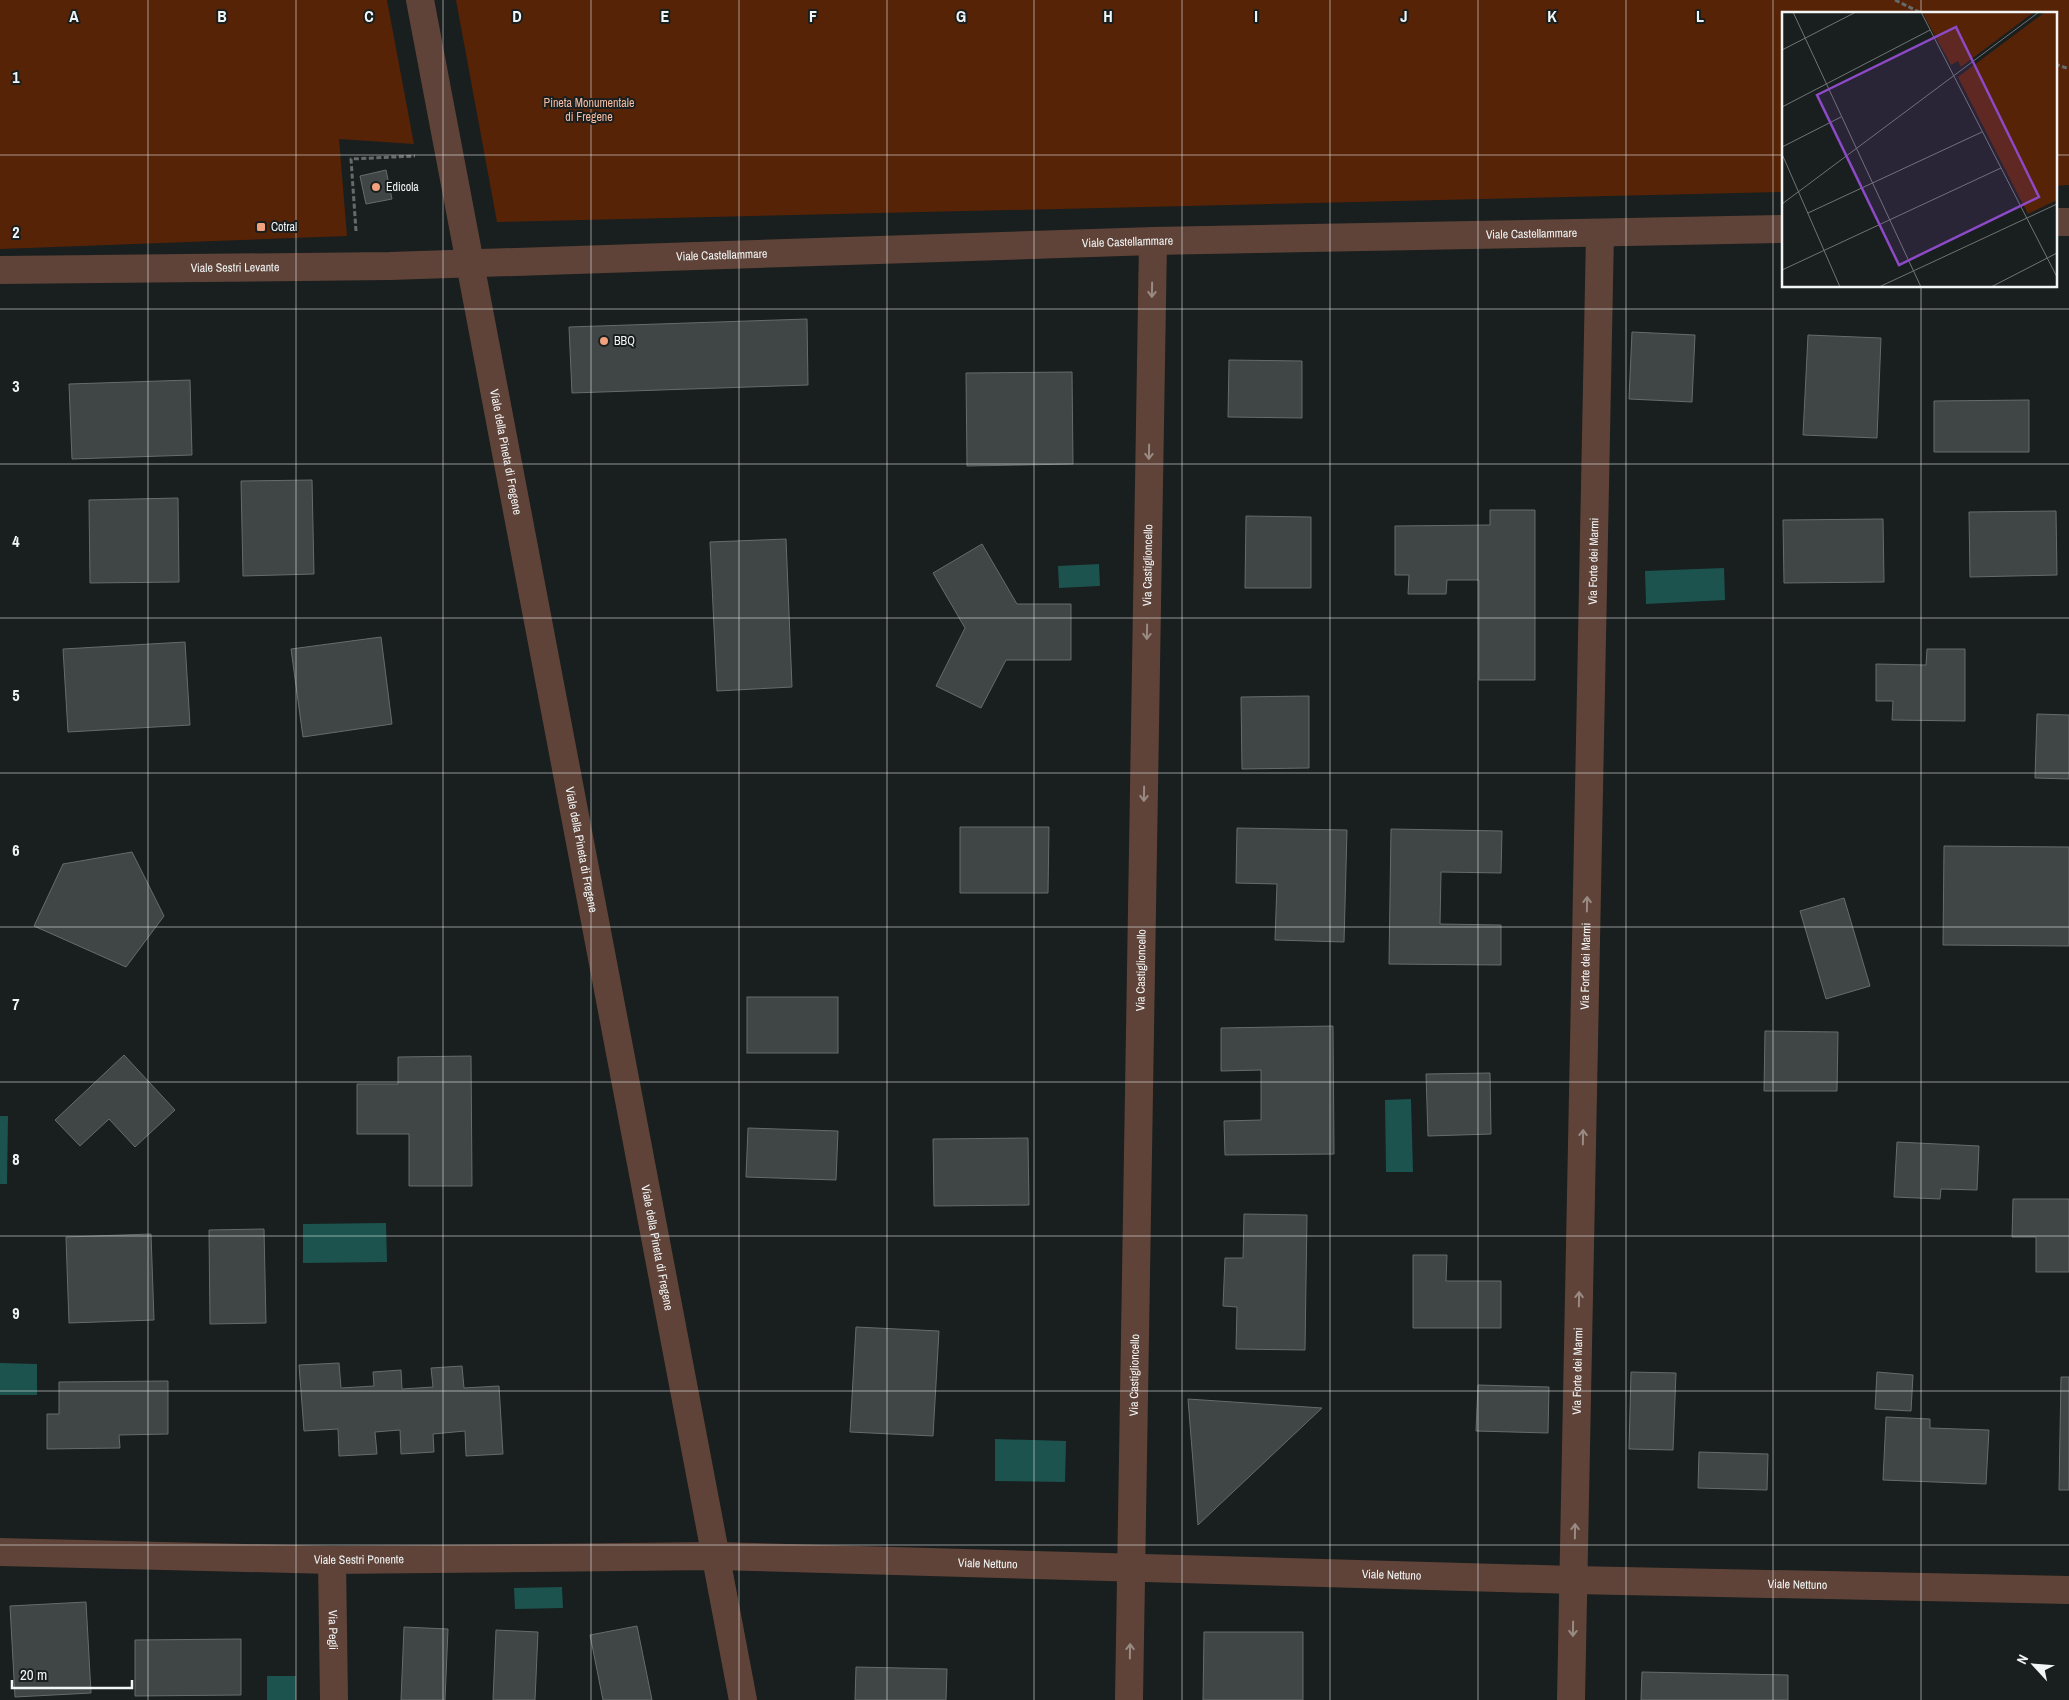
<svg xmlns="http://www.w3.org/2000/svg" width="2069" height="1700" viewBox="0 0 2069 1700" font-family="'Archivo Narrow',sans-serif">
  <style>
    .green { fill: #572307 }
    .water { fill: #1c534e }
    .building { fill: #404646; stroke: #656c6b }
    .lines { fill: none; stroke-linecap: round; stroke-linejoin: round }
    .path { stroke: #666a6a; stroke-width: 3; stroke-dasharray: 5 2.5; stroke-linecap: butt }
    .minor { stroke: #5f4338; stroke-width: 28 }
    .oneway { stroke: #998a84 }
    .grid { fill: none; stroke: #f1f5f5; stroke-width: 1; stroke-opacity: 0.55 }
    .poi-dot { fill: #f1a17d; stroke: #191e1e; stroke-width: 2 }
    .labels { text-anchor: middle; stroke-width: 4; stroke-linejoin: round; paint-order: stroke }
    .park-label { font-size: 12px; fill: #f5bba2; stroke: #191e1e }
    .poi-label { font-size: 12px; fill: #f1f5f5; stroke: #191e1e; text-anchor: start }
    .street-label { font-size: 12px; fill: #f1f5f5; stroke: #191e1e }
    .inset-road { fill: none; stroke: #6f7474; stroke-width: 1 }
    .view { fill: #8d4ac7; fill-opacity: 0.15; stroke: #8d4ac7; stroke-width: 2.5 }
    .inset-edge { fill: none; stroke: #f1f5f5; stroke-width: 2.5 }
    .grid-label { font-size: 16px; text-anchor: middle; font-weight: bold; fill: #f1f5f5; stroke: #191e1e; stroke-width: 4; stroke-linejoin: round; paint-order: stroke }
  </style>
  <rect width="100%" height="100%" fill="#191e1e"/>
  <g class="green">
    <path d="M0 0H387L414 144 339 139 347 236 0 249Z"/>
    <path d="M456 0H2069V185L2055 186V14H1783V192L497 222Z"/>
  </g>
  <g class="water">
    <path d="M1099 564 1100 586 1059 588 1058 566Z"/>
    <path d="M1724 568 1725 600 1646 604 1645 571Z"/>
    <path d="M1411 1099 1413 1172H1386L1385 1100Z"/>
    <path d="M0 1116H8L7 1184H0Z"/>
    <path d="M386 1223 387 1262 303 1263V1224Z"/>
    <path d="M0 1363 37 1364V1395H0Z"/>
    <path d="M995 1439 1066 1441 1065 1482 995 1481Z"/>
    <path d="M562 1587 563 1608 515 1609 514 1588Z"/>
    <rect x="267" y="1676" width="29" height="24"/>
  </g>
  <g class="building">
    <path d="M386 170 392 199 366 204 360 176Z"/>
    <path d="M807 319 808 385 572 393 569 327Z"/>
    <path d="M1632 332 1695 335 1692 402 1629 399Z"/>
    <path d="M1808 335 1881 338 1877 438 1803 435Z"/>
    <path d="M1229 360 1302 361V418L1228 417Z"/>
    <path d="M1072 372 1073 464 967 466 966 373Z"/>
    <path d="M190 380 192 455 72 459 69 384Z"/>
    <path d="M2029 400V452H1934V401Z"/>
    <path d="M312 480 314 574 243 576 241 481Z"/>
    <path d="M178 498 179 582 90 583 89 500Z"/>
    <path d="M1490 510H1535V680H1479V580H1447L1446 594H1408L1409 575H1395V526L1490 525Z"/>
    <path d="M2056 511 2057 575 1970 577 1969 512Z"/>
    <path d="M1246 516 1311 517V588H1245Z"/>
    <path d="M1883 519 1884 582 1784 583 1783 520Z"/>
    <path d="M786 539 792 687 717 691 710 542Z"/>
    <path d="M982 544 1017 604H1071V660H1006L981 708 936 686 965 628 933 573Z"/>
    <path d="M381 637 392 724 303 737 291 649Z"/>
    <path d="M185 642 190 725 68 732 63 649Z"/>
    <path d="M1927 649H1965V721L1892 720 1893 701H1876V664L1926 665Z"/>
    <path d="M1309 696V768L1242 769 1241 697Z"/>
    <path d="M2037 714 2069 715V779L2035 778Z"/>
    <path d="M960 827H1049L1048 893H960Z"/>
    <path d="M1237 828 1347 830 1344 942 1275 940 1277 884 1236 883Z"/>
    <path d="M1391 829 1502 831 1501 873 1441 872 1440 924 1501 925V965L1389 964Z"/>
    <path d="M1944 846 2069 847V946L1943 945Z"/>
    <path d="M132 852 164 916 126 967 34 926 63 864Z"/>
    <path d="M1844 898 1870 986 1826 999 1800 911Z"/>
    <rect x="747" y="997" width="91" height="56"/>
    <path d="M1333 1026 1334 1154 1225 1155 1224 1121 1261 1120V1070L1221 1071V1028Z"/>
    <path d="M1765 1031 1838 1032 1837 1091H1764Z"/>
    <path d="M124 1055 175 1110 135 1147 109 1119 80 1146 55 1120Z"/>
    <path d="M471 1056 472 1186H409V1134H357V1084H398V1057Z"/>
    <path d="M1490 1073 1491 1134 1428 1136 1426 1074Z"/>
    <path d="M748 1128 838 1131 836 1180 746 1177Z"/>
    <path d="M1028 1138 1029 1205 934 1206 933 1139Z"/>
    <path d="M1897 1142 1979 1146 1977 1190 1941 1189 1940 1199 1894 1197Z"/>
    <path d="M2013 1199H2069V1272H2036V1237H2012Z"/>
    <path d="M1244 1214 1307 1215 1305 1350 1236 1349 1237 1307 1223 1306 1225 1258H1243Z"/>
    <path d="M264 1229 266 1323 210 1324 209 1230Z"/>
    <path d="M151 1234 154 1320 69 1323 66 1237Z"/>
    <path d="M1413 1255H1447L1446 1281H1501V1328H1413Z"/>
    <path d="M856 1327 939 1331 933 1436 850 1432Z"/>
    <path d="M339 1363 341 1388 374 1386 373 1372 401 1370 402 1389 433 1387 431 1368 462 1366 464 1388 499 1386 503 1454 466 1456 465 1431 433 1434 434 1452 401 1454 400 1430 375 1432 377 1454 339 1456 338 1429 304 1431 299 1365Z"/>
    <path d="M1631 1372 1676 1373 1673 1450 1629 1449Z"/>
    <path d="M1877 1372 1913 1375 1911 1411 1875 1409Z"/>
    <path d="M2061 1377H2069V1490H2059Z"/>
    <path d="M168 1381V1434L119 1435 120 1448 47 1449V1414H59V1382Z"/>
    <path d="M1478 1385 1549 1387 1548 1433 1476 1431Z"/>
    <path d="M1188 1399 1322 1408 1198 1525Z"/>
    <path d="M1886 1417 1930 1419V1428L1989 1430 1986 1484 1883 1480Z"/>
    <path d="M1699 1452 1768 1454 1767 1490 1698 1488Z"/>
    <path d="M86 1602 91 1693 15 1697 10 1606Z"/>
    <path d="M637 1626 652 1700H603L590 1635Z"/>
    <path d="M404 1627 448 1629 445 1700H401Z"/>
    <path d="M496 1630 538 1632 535 1700H493Z"/>
    <path d="M1204 1632H1303V1700H1203Z"/>
    <path d="M241 1639V1695L135 1696V1640Z"/>
    <path d="M856 1667 947 1669 946 1700H855Z"/>
    <path d="M1642 1672 1788 1675V1700H1641Z"/>
  </g>
  <g class="lines">
    <g class="path">
      <path d="M1895 0 1923 14"/>
      <path d="M2055 64 2069 69"/>
      <path d="M356 231 351 159 415 156"/>
    </g>
    <g class="minor">
      <path id="s1" d="M420 0 743 1700"/>
      <path d="M2055 222H2069"/>
      <path id="s2" d="M0 270 390 266 1153 241 1783 229"/>
      <path id="s3" d="M0 1552 332 1560 716 1556 1574 1580 2069 1590"/>
      <path id="s4" d="M332 1560 334 1700"/>
      <path id="s5" d="M1129 1700 1153 241"/>
      <path id="s6" d="M1571 1700 1600 233"/>
    </g>
  </g>
  <defs><path id="oneway-shaft" d="M-6 0H5M1.5-3L5.5 0L1.5 3" fill="none" stroke-width="1.6" stroke-linecap="round" stroke-linejoin="round" transform="scale(1.25)"/></defs>
  <g class="oneway">
    <use href="#oneway-shaft" transform="translate(1152 290) rotate(91)"/>
    <use href="#oneway-shaft" transform="translate(1149 452) rotate(91)"/>
    <use href="#oneway-shaft" transform="translate(1147 632) rotate(91)"/>
    <use href="#oneway-shaft" transform="translate(1144 794) rotate(91)"/>
    <use href="#oneway-shaft" transform="translate(1587 904) rotate(-89)"/>
    <use href="#oneway-shaft" transform="translate(1583 1137) rotate(-89)"/>
    <use href="#oneway-shaft" transform="translate(1579 1299) rotate(-89)"/>
    <use href="#oneway-shaft" transform="translate(1575 1531) rotate(-89)"/>
    <use href="#oneway-shaft" transform="translate(1573 1629) rotate(91)"/>
    <use href="#oneway-shaft" transform="translate(1130 1651) rotate(-89)"/>
  </g>
  <path class="grid" d="M148 0V1700M296 0V1700M443 0V1700M591 0V1700M739 0V1700M887 0V1700M1034 0V1700M1182 0V1700M1330 0V1700M1478 0V1700M1626 0V1700M1773 0V1700M1921 0V14M0 155H1783M2055 155H2069M1921 286V1700M0 309H2069M0 464H2069M0 618H2069M0 773H2069M0 927H2069M0 1082H2069M0 1236H2069M0 1391H2069M0 1545H2069"/>
  <g class="poi-dot">
    <circle cx="376" cy="187" r="5"/>
    <rect x="256" y="222" width="10" height="10" rx="2.5"/>
    <circle cx="604" cy="341" r="5"/>
  </g>
  <g class="labels">
    <g class="park-label">
      <text x="589" y="107">Pineta Monumentale<tspan x="589" dy="14">di Fregene</tspan></text>
    </g>
    <g class="poi-label">
      <text x="386" y="191">Edicola</text>
      <text x="271" y="231">Cotral</text>
      <text x="614" y="345">BBQ</text>
    </g>
    <g class="street-label">
      <text dy="4" stroke="none"><textPath href="#s2" startOffset="1532">Viale Castellammare</textPath></text>
      <text dy="4" stroke="none"><textPath href="#s2" startOffset="1128">Viale Castellammare</textPath></text>
      <text dy="4" stroke="none"><textPath href="#s2" startOffset="722">Viale Castellammare</textPath></text>
      <text dy="4" stroke="none"><textPath href="#s2" startOffset="235">Viale Sestri Levante</textPath></text>
      <text dy="4" stroke="none"><textPath href="#s1" startOffset="460">Viale della Pineta di Fregene</textPath></text>
      <text dy="4" stroke="none"><textPath href="#s6" startOffset="1139">Via Forte dei Marmi</textPath></text>
      <text dy="4" stroke="none"><textPath href="#s5" startOffset="1135">Via Castiglioncello</textPath></text>
      <text dy="4" stroke="none"><textPath href="#s1" startOffset="865">Viale della Pineta di Fregene</textPath></text>
      <text dy="4" stroke="none"><textPath href="#s6" startOffset="734">Via Forte dei Marmi</textPath></text>
      <text dy="4" stroke="none"><textPath href="#s5" startOffset="730">Via Castiglioncello</textPath></text>
      <text dy="4" stroke="none"><textPath href="#s1" startOffset="1270">Viale della Pineta di Fregene</textPath></text>
      <text dy="4" stroke="none"><textPath href="#s6" startOffset="329">Via Forte dei Marmi</textPath></text>
      <text dy="4" stroke="none"><textPath href="#s5" startOffset="325">Via Castiglioncello</textPath></text>
      <text dy="4" stroke="none"><textPath href="#s3" startOffset="359">Viale Sestri Ponente</textPath></text>
      <text dy="4" stroke="none"><textPath href="#s3" startOffset="988">Viale Nettuno</textPath></text>
      <text dy="4" stroke="none"><textPath href="#s3" startOffset="1392">Viale Nettuno</textPath></text>
      <text dy="4" stroke="none"><textPath href="#s3" startOffset="1798">Viale Nettuno</textPath></text>
      <text dy="4" stroke="none"><textPath href="#s4" startOffset="70">Via Pegli</textPath></text>
    </g>
  </g>
  <g transform="translate(1782 12)">
    <rect width="275" height="275" fill="#191e1e"/>
    <path d="M140 0H252L179 55 176 49 169 53ZM263 0H275V188L246 202 176 65Z" fill="#572307"/>
    <path class="inset-road" d="M11 0 139 275M139 0 275 265M0 38 74 0M0 95 148 18M0 135 59 105M0 142 58 275M0 192 257 0M26 201 200 120M0 258 219 156M97 275 275 192M209 275 275 241"/>
    <path class="view" d="M174 15 257 185 117 253 35 83Z"/>
    <rect width="275" height="275" class="inset-edge"/>
  </g>
  <g class="grid-label">
    <text x="74" y="22">A</text>
    <text x="222" y="22">B</text>
    <text x="369" y="22">C</text>
    <text x="517" y="22">D</text>
    <text x="665" y="22">E</text>
    <text x="813" y="22">F</text>
    <text x="961" y="22">G</text>
    <text x="1108" y="22">H</text>
    <text x="1256" y="22">I</text>
    <text x="1404" y="22">J</text>
    <text x="1552" y="22">K</text>
    <text x="1700" y="22">L</text>
    <text x="16" y="83">1</text>
    <text x="16" y="238">2</text>
    <text x="16" y="392">3</text>
    <text x="16" y="547">4</text>
    <text x="16" y="701">5</text>
    <text x="16" y="856">6</text>
    <text x="16" y="1010">7</text>
    <text x="16" y="1165">8</text>
    <text x="16" y="1319">9</text>
  </g>
  <g transform="translate(2034 1665) rotate(296)" stroke="#191e1e" stroke-width="4" paint-order="stroke">
  <path d="M0-4L9 19L0 12L-9 19Z" fill="#f1f5f5"/>
  <text y="-8" font-size="14" font-weight="bold" text-anchor="middle" fill="#f1f5f5">N</text>
  </g>
  <path d="M12 1680v8h120v-8" fill="none" stroke="#f1f5f5" stroke-width="2.5"/>
  <text x="20" y="1680" font-size="15" fill="#f1f5f5" stroke="#191e1e" stroke-width="4" paint-order="stroke">20 m</text>
</svg>
